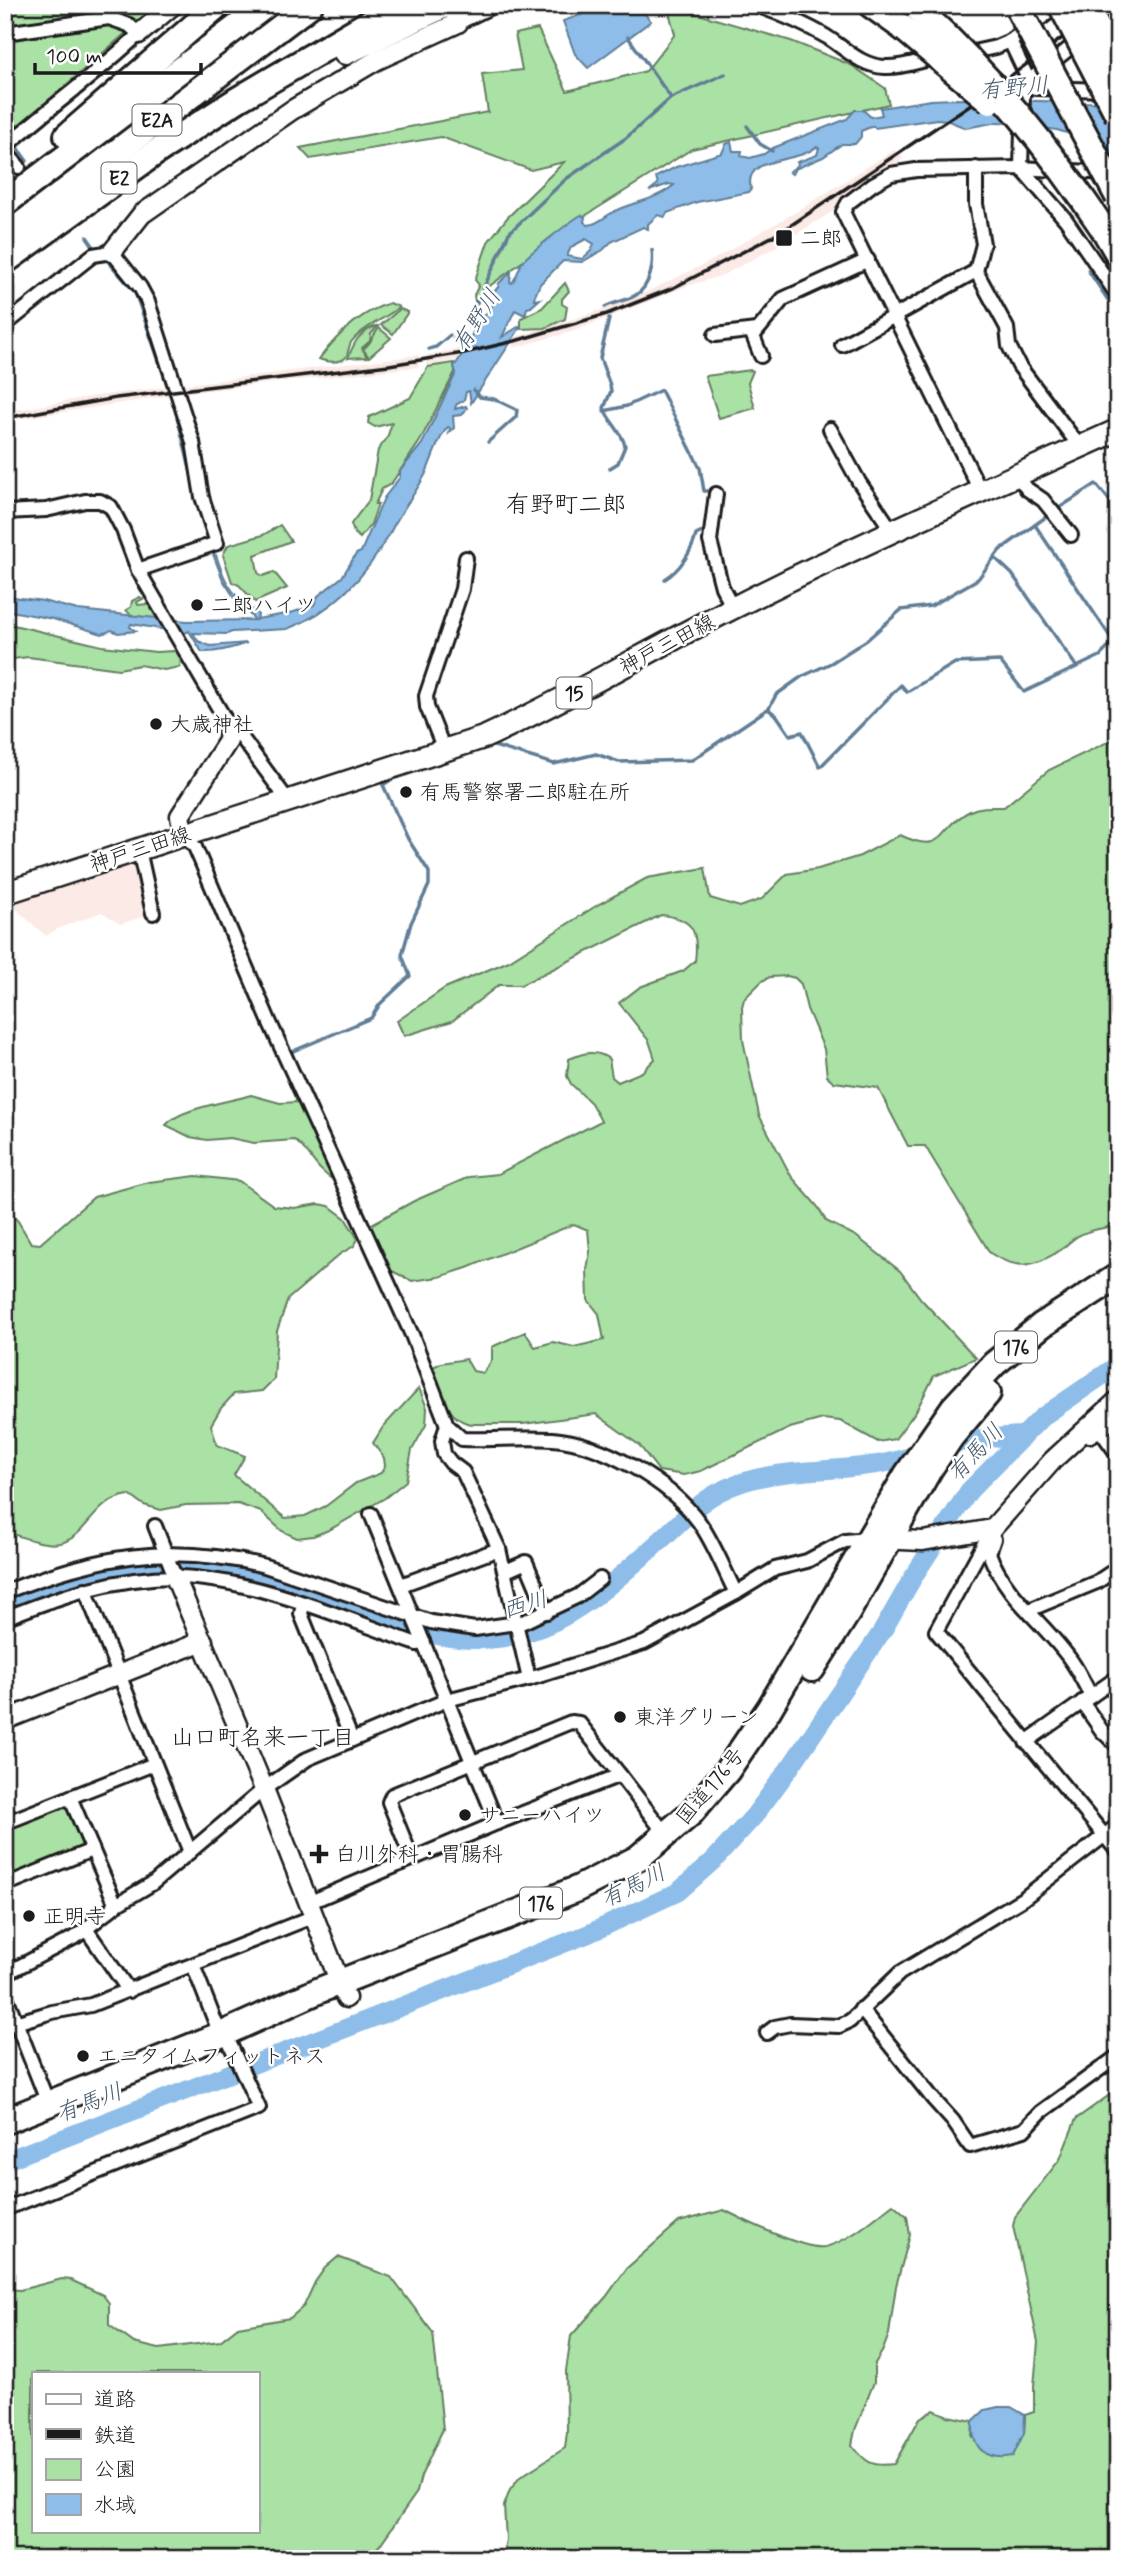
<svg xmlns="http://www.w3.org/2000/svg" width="1123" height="2564" viewBox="0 0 1123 2564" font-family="Mynerve,'Klee One',sans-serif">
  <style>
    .built { fill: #fbeae5 }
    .green { fill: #aae1a5; stroke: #637e60; stroke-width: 2; fill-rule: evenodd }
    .water { fill: #8dbde8; stroke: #607d96; stroke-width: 2; fill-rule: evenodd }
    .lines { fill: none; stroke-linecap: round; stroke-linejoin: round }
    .stream { stroke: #607d96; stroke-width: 3.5 }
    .river { stroke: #8dbde8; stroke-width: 19 }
    .street-casing { stroke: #1c1c1c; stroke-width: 18 }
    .secondary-casing { stroke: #1c1c1c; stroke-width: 23 }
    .primary-casing { stroke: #1c1c1c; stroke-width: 26 }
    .highway-casing { stroke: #1c1c1c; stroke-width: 30 }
    .street { stroke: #fff; stroke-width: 12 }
    .secondary { stroke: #fff; stroke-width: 18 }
    .primary { stroke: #fff; stroke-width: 21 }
    .highway { stroke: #fff; stroke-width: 24 }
    .rail { stroke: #1c1c1c; stroke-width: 3.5 }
    .highway-bridge-casing { stroke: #1c1c1c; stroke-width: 30; stroke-linecap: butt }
    .highway-bridge { stroke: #fff; stroke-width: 24 }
    .poi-dot { fill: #1c1c1c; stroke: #fff; stroke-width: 2.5 }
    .labels { text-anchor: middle; stroke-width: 5; stroke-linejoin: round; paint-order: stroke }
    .shield { fill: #fff; stroke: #606060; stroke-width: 2 }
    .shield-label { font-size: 19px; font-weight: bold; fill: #1c1c1c }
    .poi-label { font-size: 21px; fill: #1c1c1c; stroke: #fff; text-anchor: start }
    .street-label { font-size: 21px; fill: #1c1c1c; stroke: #fff }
    .water-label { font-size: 23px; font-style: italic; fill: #495c6e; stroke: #fff }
    .neighbourhood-label { font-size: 23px; fill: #1c1c1c; stroke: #fff }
    .quarter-label { font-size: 24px; fill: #1c1c1c; stroke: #fff }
  </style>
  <rect width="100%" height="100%" fill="#fff"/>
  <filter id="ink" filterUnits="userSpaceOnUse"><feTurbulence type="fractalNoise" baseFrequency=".0143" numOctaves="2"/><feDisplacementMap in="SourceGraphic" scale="14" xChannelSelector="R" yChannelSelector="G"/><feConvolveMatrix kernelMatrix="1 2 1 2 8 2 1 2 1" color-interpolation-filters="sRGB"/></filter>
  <g filter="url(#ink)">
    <g class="built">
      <path d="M894 150 904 158 848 198 843 205 772 249 723 275 687 286 574 331 513 348 515 337 586 315 638 296 709 262 796 212Z"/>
      <path d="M463 348 460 359 426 366 427 355Z"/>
      <path d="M419 355V367L398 369 182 393 180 385Z"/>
      <path d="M173 386 175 395 5 421V412L88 397Z"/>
      <path d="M135 861 151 914 120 924 102 912 59 928 46 936 7 901Z"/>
    </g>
    <g class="green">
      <path d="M5 5H158L5 138Z"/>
      <path d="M667 5 791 41 851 65 885 88 889 104 692 149 577 221 487 288 475 301 474 295 479 285 475 280 488 242 507 218 564 162 531 170 441 137 310 159 300 148 488 112 482 74 522 70 515 34 538 29 567 91 646 71 675 34Z"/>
      <path d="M565 283 569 291 562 299V304L567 307 565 319 545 328 521 329V318L542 308Z"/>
      <path d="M390 303 399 307C384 320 364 326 352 341 347 347 350 357 342 360 334 363 326 362 319 359 337 335 360 312 390 303Z"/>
      <path d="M400 309 408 312 393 334 381 325Z"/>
      <path d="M376 326H378L371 334 370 341 362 348 367 357 348 358C354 343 358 333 376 326Z"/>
      <path d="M379 328 391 338 369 357 363 349C372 343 372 336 379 328Z"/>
      <path d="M454 363 455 372 420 441 391 484 382 489 375 504H378L371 524 360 538 354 533 351 524 369 500 378 450 387 438 392 423 375 427 368 423 369 417 410 398 428 367Z"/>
      <path d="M751 370 753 371 748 383 755 408 719 418 705 376Z"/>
      <path d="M280 525 291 541 255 555 258 573 263 576 274 572 287 588 255 602 239 585 232 582 223 555 228 545 263 535Z"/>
      <path d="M140 597 143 599 137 602 138 605 148 604 149 600 159 617C149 621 132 618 126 610L131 607 132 601Z"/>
      <path d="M5 623 102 646 156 652 174 651 181 653 180 667 164 670 140 665 119 669 28 657 5 660Z"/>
      <path d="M1118 737V1225C1106 1228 1090 1229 1080 1235 1073 1238 1068 1244 1062 1249 1036 1267 1017 1271 990 1253L925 1146H908L878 1088 834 1082 827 1076 824 1049 807 1009 801 984 795 978 787 976 770 977 762 981 744 999 742 1007 743 1040 759 1115 791 1176 818 1207 826 1221 856 1236 900 1271 921 1299 976 1358 934 1376 916 1411 895 1439 878 1442 840 1421 823 1419 790 1428 701 1471 684 1475 659 1471 639 1445 596 1414 523 1424H473C446 1422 441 1389 433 1367L441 1363 466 1359 473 1371 483 1373 492 1360V1347L525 1332 535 1347 553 1342 574 1347 604 1340 599 1314 588 1300 587 1270 590 1251 588 1230 574 1224 467 1268 439 1277 412 1281 390 1270 370 1225 414 1201 469 1177 498 1174 601 1121 591 1103 571 1084 567 1076 569 1059C583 1053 596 1049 609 1059L612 1077 618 1082 642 1072 655 1059 649 1041 619 1003 640 987 683 971 695 961C699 930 692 918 661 915L521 985H499L452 1021 404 1036 397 1021 445 988 509 961 599 904 647 878 705 868 710 898 740 907 762 899 787 874 818 869 860 856 900 835C947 857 937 827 970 811 981 806 993 807 1004 807L1049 770Z"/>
      <path d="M251 1095 280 1103 298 1102 335 1181C314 1169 311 1152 294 1140L254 1143 230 1138 207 1140 190 1137 166 1125C180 1108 229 1102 251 1095Z"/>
      <path d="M196 1176 239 1181 274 1206 294 1208 319 1204 329 1206 345 1218 358 1239 354 1246 340 1254 288 1299 277 1331 274 1379 262 1391 234 1394 221 1408 211 1425 217 1445 245 1456 234 1475 285 1518 305 1516 326 1506 356 1483 381 1473 385 1466 384 1458 373 1443 383 1427 419 1388 427 1408 426 1425 412 1450 406 1481 385 1498 329 1530 313 1536 297 1538 282 1531 261 1512 238 1504 186 1505 161 1510 144 1505 129 1495C95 1499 89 1533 64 1542 46 1548 22 1536 5 1532V1207L18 1221 31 1243 40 1244 94 1197 149 1182Z"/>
      <path d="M65 1804 71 1808 86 1844 83 1851 5 1882V1829Z"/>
      <path d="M1118 2089V2559H503L506 2539 504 2506 510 2490 520 2477 565 2448 567 2432 566 2371 571 2336 606 2297 627 2268 679 2222 724 2210C743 2220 806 2251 825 2247 851 2240 872 2220 893 2204L907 2216 910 2235 896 2286 889 2334 883 2350 874 2365V2382L855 2430 852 2445C866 2463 872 2467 894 2464L920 2418 934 2410 948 2416 973 2421 972 2437 1024 2433 1025 2415 1034 2412V2386L1038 2342 1013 2226 1015 2217 1060 2159 1076 2119Z"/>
      <path d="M338 2257 391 2277 433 2333 443 2429 421 2476 417 2492 379 2546 364 2559H5V2289L20 2290 62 2279 71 2280 103 2295 109 2303V2325L134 2343 159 2349 220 2341 238 2327 290 2318 304 2306 315 2282 325 2268ZM33 2373H257V2531H33Z"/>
    </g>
    <g class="water">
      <path d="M609 5 638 6 651 21 588 68 575 54 563 21Z"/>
      <path d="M954 99 1118 103V151L1114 156 1102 144 1057 130 998 122 966 128 946 120 937 119 875 128 873 126 861 131V137L855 144H842L823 157 795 169 792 174 789 172 798 165 797 162 817 155 819 148 816 147C797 164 742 155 751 189L749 192 697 202 667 213 665 217 658 215 648 224V229L643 227 611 242 603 250 582 262 563 261 540 284 534 298 535 300 540 299 531 307 527 308 525 315 515 310 502 337 521 325 516 334 471 403 469 391 466 392 464 400 456 405 455 409 466 406 467 408 462 415 453 416 454 428 449 433 450 428 448 427C439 435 431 463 425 475 415 494 401 511 391 531 368 574 335 611 287 629L232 632 227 634 193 633 198 641 210 646 247 643C233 648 217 653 202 652L189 631 185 633 131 624 130 627 136 631 118 633 112 630 102 634 53 619 5 610V596L43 601 78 610 187 621 255 620 236 600 223 580 213 554 216 555C222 573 227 587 241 600 247 605 253 609 258 615L257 619 291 613 314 605 318 596 342 577 356 554 361 552 384 498 400 477V471L422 444 456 373 454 366C466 353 470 335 479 321 484 314 490 312 493 304L490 297 499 286 498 284 511 272 510 282 512 283C518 275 518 270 522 262 527 255 572 220 581 215L585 217 584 222 588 225C599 224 604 217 613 212 633 202 656 200 674 185L669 184 649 191 658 184 656 177 676 167 722 153 726 144 731 142 733 151H742L741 156 750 158 764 154 773 148 847 119 855 110H863L871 117 882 115 880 108 931 100ZM586 239 594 244 591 251 582 259 567 256 571 247Z"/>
      <path d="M998 2407H1011L1025 2415 1024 2433 1013 2456C986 2461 971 2449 973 2421L985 2410Z"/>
    </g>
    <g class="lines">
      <g class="stream">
        <path d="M1112 23 1118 18"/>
        <path d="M628 37 671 98 725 74"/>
        <path d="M747 126 760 144 772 151"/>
        <path d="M16 146 27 161"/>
        <path d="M87 237 94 247"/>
        <path d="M106 259 135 292 166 381"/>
        <path d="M1088 270 1108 300"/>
        <path d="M605 307C613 302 627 301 636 295 650 286 654 265 652 250"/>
        <path d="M474 309 509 233 566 179 626 138 671 98"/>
        <path d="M609 319 600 358 610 385 611 391 604 408C609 422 622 431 625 446L618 463 610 468"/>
        <path d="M454 339 463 343 472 342"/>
        <path d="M429 349 436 347 450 335"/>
        <path d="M474 390 480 397 494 399 515 409"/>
        <path d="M172 399C186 444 193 491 208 535"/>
        <path d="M604 411 627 406 661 390 700 468 704 491H711"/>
        <path d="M488 442 516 417 517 410"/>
        <path d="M1056 510 1096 484 1118 511"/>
        <path d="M1035 525 1113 641"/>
        <path d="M994 557 1012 574 1076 666"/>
        <path d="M665 579C680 570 692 551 696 535L706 530 707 527"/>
        <path d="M768 709 777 716 790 735 802 732 820 767 901 685 907 692 955 663 1000 661 1024 692 1100 656 1118 637"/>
        <path d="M491 745 554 764 596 754 619 762 692 760 769 708 776 695 801 677 831 663 867 640 901 610 931 606 978 579 1000 550 1050 514"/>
        <path d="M291 1052 371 1018 380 1004 410 976 402 955 411 923 429 885V872L408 839 383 785 395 777"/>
      </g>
      <g class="river">
        <path d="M5 1602 77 1574 153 1564 188 1565 258 1575 430 1634C535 1657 589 1605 662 1539 679 1523 698 1503 719 1492 770 1465 831 1474 885 1463 915 1457 943 1445 972 1440 990 1437 1008 1437 1025 1435"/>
        <path d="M5 2161 588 1934 678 1892 714 1860 754 1816 791 1766 883 1630 915 1574 969 1491 1042 1417 1118 1365"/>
      </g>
      <g class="street-casing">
        <g id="street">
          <path d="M756 5C781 14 805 24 827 37 846 49 861 66 885 67 903 68 921 60 939 57"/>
          <path d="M1118 9 1029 81 1023 93 1021 168 1066 220 1118 296"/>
          <path d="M458 23 495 5"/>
          <path d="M5 33 109 18 129 25 139 34C97 74 49 108 5 147"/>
          <path d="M1010 41 1059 5"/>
          <path d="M964 54 996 47 1010 41 1029 81 1035 88 1108 90"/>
          <path d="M5 151 19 167"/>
          <path d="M976 271 1007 328 1009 346 1019 366 1080 447"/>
          <path d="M5 325 93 255 112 252 140 287 148 302 193 442 202 497 217 543 138 570"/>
          <path d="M715 335 756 330"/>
          <path d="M842 345 976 271 983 244 976 204V168"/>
          <path d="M761 356 753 336 783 299 868 260"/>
          <path d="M830 429 859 482 893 532"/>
          <path d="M1017 475 1027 489 1043 500 1071 535"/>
          <path d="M981 492 843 212 848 203 873 184 891 174 916 170 1021 168 1107 173"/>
          <path d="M716 494 710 541 722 587 733 608"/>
          <path d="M5 512 46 510 85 501H100L111 507 123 530 138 570 229 726 239 734 289 802"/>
          <path d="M445 752 427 707 426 696 462 589 466 558"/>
          <path d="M184 835 195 847 270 1023 412 1335 447 1425 462 1439C492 1440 523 1437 553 1439 602 1443 670 1482 699 1522 714 1543 724 1570 736 1593"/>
          <path d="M139 850 153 913"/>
          <path d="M447 1425 442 1441 444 1454 451 1463 463 1472 499 1549 529 1679"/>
          <path d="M1100 1430 1118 1455"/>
          <path d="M1081 1435 1090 1436 1118 1419"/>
          <path d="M371 1514 497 1823"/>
          <path d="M155 1526 175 1577"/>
          <path d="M992 1529 936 1631 1118 1852"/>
          <path d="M994 1539 989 1553C1005 1597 1046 1624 1072 1662 1079 1672 1085 1685 1091 1696"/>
          <path d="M506 1571 526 1562 547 1612"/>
          <path d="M401 1585 499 1549"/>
          <path d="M85 1589 190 1852"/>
          <path d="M5 1592C96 1556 169 1542 265 1566L431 1622 475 1629 523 1622 578 1596 600 1579"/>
          <path d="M303 1604 301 1614 352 1740"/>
          <path d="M1029 1610 1097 1582 1118 1568"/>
          <path d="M5 1618C60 1596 115 1577 176 1577 254 1578 343 1618 417 1644L424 1643"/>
          <path d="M1082 1702 1102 1731 1118 1746"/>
          <path d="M1026 1742 1118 1677"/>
          <path d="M70 1797 116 1905"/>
          <path d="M5 1823 154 1764"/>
          <path d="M412 1859 389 1802 392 1795 571 1722 579 1723 620 1775"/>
          <path d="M5 1885 92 1850"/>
          <path d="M308 1903 497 1823 620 1775 667 1836"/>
          <path d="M86 1929 129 1991"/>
          <path d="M193 1965 220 2034"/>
          <path d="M5 1974 77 1936 116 1905 153 1883 264 1789 307 1759 447 1700 529 1679 644 1643 736 1593 775 1569 807 1561 845 1541 869 1539"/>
          <path d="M5 1994 48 2103"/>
          <path d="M861 2009 934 2100 953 2121 970 2146 1024 2130 1041 2112 1118 2056"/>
          <path d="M5 2026 52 2012 91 2005 312 1917"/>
          <path d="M767 2033 775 2027 790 2024 839 2026 850 2021 900 1973 1024 1898 1118 1825"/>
          <path d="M5 2209 259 2108 225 2033"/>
        </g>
      </g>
      <g class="secondary-casing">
        <g id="secondary">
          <path d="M139 34 173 5"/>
          <path d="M112 252 142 214 292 110 377 60 458 23 455 13"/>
          <path d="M184 835 180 816 228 741 229 726"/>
          <path d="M880 1539 923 1541 992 1529 1053 1460 1118 1400"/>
          <path d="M175 1577 264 1789 346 1998"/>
          <path d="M5 1720 203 1641"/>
        </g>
      </g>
      <g class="primary-casing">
        <path id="primary" d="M5 893 485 737C570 698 650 650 733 608 859 544 989 488 1118 430"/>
      </g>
      <g class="highway-casing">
        <g id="highway">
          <path d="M871 5 902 27"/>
          <path d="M346 52 445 5"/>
          <path d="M67 136 218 5"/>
          <path d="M5 203 266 5"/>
          <path d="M1104 230 1118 254"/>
          <path d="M5 237 310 5"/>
          <path d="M5 261 159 150 237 100 399 5"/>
          <path d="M812 1669 848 1612 929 1470 951 1437 988 1393"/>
          <path d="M5 2121 225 2033 320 1990 577 1889 638 1858 691 1813 727 1771 769 1709 907 1474 953 1408 994 1364 1042 1325 1118 1276"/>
        </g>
      </g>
      <use href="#street" class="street"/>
      <use href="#secondary" class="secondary"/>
      <use href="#primary" class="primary"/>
      <use href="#highway" class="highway"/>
      <path class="rail" d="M5 418 116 398 389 365 464 353 515 341 607 314 673 288 781 232 986 94 1107 5"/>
      <g class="highway-bridge-casing">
        <g id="highway-bridge">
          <path d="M1061 5 1118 115"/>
          <path d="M1087 5 1118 76"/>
          <path d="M1018 8 1118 197"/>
          <path d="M919 10C992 77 1049 148 1104 230"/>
          <path d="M902 27 990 101"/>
        </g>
      </g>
      <use href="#highway-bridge" class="highway-bridge"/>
    </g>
  </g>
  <g class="poi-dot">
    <rect x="775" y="229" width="18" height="18" rx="3.5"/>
    <circle cx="197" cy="605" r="7"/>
    <circle cx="156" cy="724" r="7"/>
    <circle cx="406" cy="792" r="7"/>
    <circle cx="620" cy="1717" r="7"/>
    <circle cx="465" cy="1815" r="7"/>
    <path d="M315.5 1843.5h7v7h7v7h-7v7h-7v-7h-7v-7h7z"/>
    <circle cx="29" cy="1916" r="7"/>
    <circle cx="83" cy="2056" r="7"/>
  </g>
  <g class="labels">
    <g class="shield">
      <rect x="132.5" y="104.5" width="49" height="31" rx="5"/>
      <rect x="101.5" y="162.5" width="35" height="31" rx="5"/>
      <rect x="556.5" y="677.5" width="35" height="31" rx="5"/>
      <rect x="995" y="1331.5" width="42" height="31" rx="5"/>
      <rect x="520" y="1887.5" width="42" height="31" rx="5"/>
    </g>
    <g class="shield-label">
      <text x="157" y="127">E2A</text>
      <text x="119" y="185">E2</text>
      <text x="574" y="700">15</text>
      <text x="1016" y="1354">176</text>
      <text x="541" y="1910">176</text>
    </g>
    <g class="poi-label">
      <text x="800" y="245">二郎</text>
      <text x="211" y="612">二郎ハイツ</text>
      <text x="170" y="731">大歳神社</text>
      <text x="420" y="799">有馬警察署二郎駐在所</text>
      <text x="634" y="1724">東洋グリーン</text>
      <text x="479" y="1822">サニーハイツ</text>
      <text x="335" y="1861">白川外科・胃腸科</text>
      <text x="43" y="1923">正明寺</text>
      <text x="97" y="2063">エニタイムフィットネス</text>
    </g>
    <g class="street-label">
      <text transform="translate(667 644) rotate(-28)" y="7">神戸三田線</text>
      <text transform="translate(140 849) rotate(-18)" y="7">神戸三田線</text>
      <text transform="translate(710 1786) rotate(-50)" y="7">国道176号</text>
    </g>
    <g class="water-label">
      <text transform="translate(1014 87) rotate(-5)" y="8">有野川</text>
      <text transform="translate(476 320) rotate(-58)" y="8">有野川</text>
      <text transform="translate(975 1452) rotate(-47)" y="8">有馬川</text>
      <text transform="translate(525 1604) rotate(-17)" y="8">西川</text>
      <text transform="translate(633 1885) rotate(-26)" y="8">有馬川</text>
      <text transform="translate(89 2102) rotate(-21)" y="8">有馬川</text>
    </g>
    <g class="neighbourhood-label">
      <text x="263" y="1745">山口町名来一丁目</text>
    </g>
    <g class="quarter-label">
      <text x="566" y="512">有野町二郎</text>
    </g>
  </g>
  <rect width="1123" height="2564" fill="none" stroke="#fff" stroke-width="28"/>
  <rect x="14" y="14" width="1095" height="2536" fill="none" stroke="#1c1c1c" stroke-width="2.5" filter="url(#ink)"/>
  <rect x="32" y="2372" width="228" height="161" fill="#ffffff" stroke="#a4a4a4" stroke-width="2"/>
  <rect x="46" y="2394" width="35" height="10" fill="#ffffff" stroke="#a4a4a4" stroke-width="2"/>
  <text x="94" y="2406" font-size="21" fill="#1c1c1c">道路</text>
  <rect x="46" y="2429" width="35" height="10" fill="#1c1c1c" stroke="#a4a4a4" stroke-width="2"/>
  <text x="94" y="2442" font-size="21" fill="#1c1c1c">鉄道</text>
  <rect x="46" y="2459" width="35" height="21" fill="#aae1a5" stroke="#a4a4a4" stroke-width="2"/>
  <text x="94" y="2476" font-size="21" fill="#1c1c1c">公園</text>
  <rect x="46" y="2494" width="35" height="21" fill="#8dbde8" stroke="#a4a4a4" stroke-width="2"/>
  <text x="94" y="2512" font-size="21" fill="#1c1c1c">水域</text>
  <path d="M35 63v10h166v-10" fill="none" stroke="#1c1c1c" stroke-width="3.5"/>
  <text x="46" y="63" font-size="21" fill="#1c1c1c" stroke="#ffffff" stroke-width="5" paint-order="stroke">100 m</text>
</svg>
